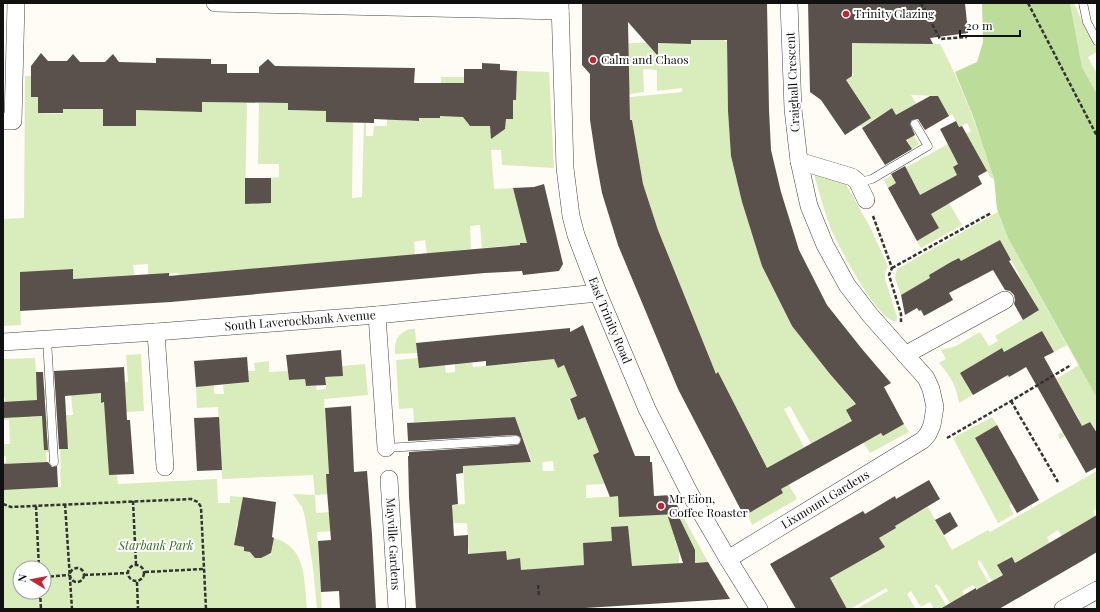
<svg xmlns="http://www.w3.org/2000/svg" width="1100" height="612" viewBox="0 0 1100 612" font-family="'Playfair Display',serif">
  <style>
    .green { fill: #d8ecbc; fill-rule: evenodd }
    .forest { fill: #bcdd9a }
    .building { fill: #5a514d; fill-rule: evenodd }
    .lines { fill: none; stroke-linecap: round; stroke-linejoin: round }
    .service-casing { stroke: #444; stroke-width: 9 }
    .minor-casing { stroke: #444; stroke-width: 18 }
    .path { stroke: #333; stroke-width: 2.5; stroke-dasharray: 4 2; stroke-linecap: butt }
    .service { stroke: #fff; stroke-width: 8 }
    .minor { stroke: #fff; stroke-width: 17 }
    .poi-dot { fill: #c72234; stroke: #fff; stroke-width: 1.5 }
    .labels { text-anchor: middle; stroke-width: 4; stroke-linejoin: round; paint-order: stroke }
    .poi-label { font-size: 12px; fill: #111; stroke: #fff; text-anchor: start }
    .street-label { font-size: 12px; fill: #111; stroke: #fff }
    .park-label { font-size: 12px; font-style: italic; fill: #326d1d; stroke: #fff }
  </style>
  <rect width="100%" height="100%" fill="#fffcf5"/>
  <g class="green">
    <path d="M1070 3H1074L1085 28 1097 49V52L1088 57 1097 74V94L1082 67Z"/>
    <path d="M691 40H724L727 42 728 111 731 156 742 203 762 266 792 326 854 403H858L846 410 850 418 880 430 883 436 904 424 909 432 870 453 864 443 857 446 845 425 816 441 828 463 823 465 790 406 784 409 804 447 780 462 792 483 789 485 797 499 752 525 749 518V513L783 493 772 474 759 462 763 459 718 373 716 374 658 230 643 184 632 120H630V97L682 92V88L657 91V70L643 69 644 92 629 94V70L619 43H650V47L653 51H658V43L691 44Z"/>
    <path d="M852 41 873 43 940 44C963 87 979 133 994 179L991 178 977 154 953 167 957 175 942 183 949 203 962 225 921 248 917 241 939 228 923 199 901 211 896 203 918 190 910 176 888 188 884 180 971 131 967 123 959 127 952 114 938 122 934 116 945 109 938 96 911 95 920 110 904 120 919 144 912 149C904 136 900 121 892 108L862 127 819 96 854 75 852 72Z"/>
    <path d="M82 62H90L89 104H103V126H136V104L191 112H202V102L247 103 245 204 271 203V178L279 177V164H258L259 103H288V110L308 111 326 100V122H353L352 198 362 197 364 119H366V136H373L374 126H387V119L404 111V121H419V112L434 109V118H440L441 77H464L463 99 467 117V123L470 126H476L479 123V118L499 132 505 129 506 119H513V100H516L517 71 549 72 554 168 502 165 501 150H491L494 189 513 188 531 242 520 244 522 271H519L517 245 482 248 480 225 470 226 471 249 427 254 425 240 414 242 415 255 179 275 178 273 148 275V264L133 265 134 275 73 279V269L58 270 30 295 20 296 21 325 3 326V219L24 218 25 76H31V97H38V113L63 114V109H76V97H81Z"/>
    <path d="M814 174 844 181 870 227 888 266 885 273V279L897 317V321C879 325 838 245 831 229 824 211 819 192 814 174Z"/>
    <path d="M998 212 1008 238 1067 345 1054 352 1042 331 997 356 1009 377 1007 378 1006 375 959 403C956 385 951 377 939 363L946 359 941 350 956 346 980 332 989 346 998 341 995 336 1039 310 1019 277 1020 276 1000 240 969 257 980 277 972 281 959 258 929 275 946 305 943 306 939 300 924 282 901 295 895 278 897 269Z"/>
    <path d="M410 329H415L417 353 395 354C394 342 397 333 410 329Z"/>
    <path d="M141 354 144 411 113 413 106 422 109 475H117L118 484 217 479 218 503H230V496L243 497 241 523H237L234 545 244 547V551L253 553 255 557 261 558 264 557V554L271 555 274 538C307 547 304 581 307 609H3V463L6 462V456H3V444H10L9 420H3L5 397H3V359L35 358 37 388H46V400L30 401 31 417 47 416 48 424 43 425 44 440H49V452H46L49 487H61L60 471 61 469 60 449 69 448 68 443H60L59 422 67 421 66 415H73L71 395 101 393V403L110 402 125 382H128L126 355ZM20 568H44V592H20Z"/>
    <path d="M552 354 558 368 564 365 577 396 569 399 572 407 585 417 599 452 593 455 595 459 632 482 586 485V498L618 496 619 517 681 513 708 562 695 563V551L676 540H675L679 551V564L632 567 630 544 614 548 584 565 533 569 534 585 470 577 467 523H447V510H452V505L465 504 463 466 532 462 515 417 414 422 413 408 399 409 396 360 418 358 419 368 445 365 446 373 455 372V364L472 363 473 367 532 362ZM553 461 554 471H543L542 462Z"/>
    <path d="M269 361V372L288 371 289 380 305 379 306 386H316L317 390 326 389 325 377 343 376 342 366 365 364 368 395 324 399 329 474H326V480L333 494 315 495 316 513 329 512V517H334L335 531 317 532 322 609H317L313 568 305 517 302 507 293 494 315 495 313 475 222 479 218 407 197 408 196 387 214 385V394H224L223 385 249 382 248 371H255L254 363Z"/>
    <path d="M1079 365 1097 398V433L1090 422 1060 439 1058 435 1062 432 1061 429 1079 419 1056 379Z"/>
    <path d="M992 417 997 425 975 438 992 468 1014 455 1018 462 995 474 1012 504 1009 506 1014 514 998 523 953 438Z"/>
    <path d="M1097 471V508L1093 511 1096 516 1062 536 1058 530 1047 537 1050 543 1015 563 1012 557 1006 560 1005 573 992 581 981 562 978 560V564L989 583 977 590 973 585 962 591 965 597 951 605 940 587 936 584 935 586 946 605 940 609H934L930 602 921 607 911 591 907 594 915 608 914 609H856L888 591 886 588 850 609H847L834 586 828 578 830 575 833 576 884 547 879 538 896 528 892 521 912 516 928 507 952 550 988 530 990 532Z"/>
  </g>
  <path class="forest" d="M982 3H1070L1082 67 1097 94V398L1008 238 997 209 994 179 974 119 955 72 977 62 983 42Z"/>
  <g class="building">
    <path d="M582 3H767L769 110 771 150 781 192 799 250 827 305 862 349 891 383 884 387 904 424 883 436 881 433 781 489 783 493 744 516 678 389 618 245 602 193 596 160 590 120V74L582 65ZM628 22 658 56V43L691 44V40H727L728 111 731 156 742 202 762 266 792 326 830 374 856 404 846 410 852 421 767 468 718 372 716 374 658 230 643 184 632 120H630Z"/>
    <path d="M808 3H965L968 33 930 38 933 44 852 43V76L846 80 871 118 845 135 821 100 810 92Z"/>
    <path d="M41 53 48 61H67L73 54 80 62H105L113 54 119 62 156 63V58L211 59V64H227V73H259V67L268 59 275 66 415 68 414 83H464V69H482V63L500 64V70L517 71 516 100H513V119H506L505 129 491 139 490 126H470L463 117 440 116V118H419V121L374 119V123L326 122V111L288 110V103L202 102V112L136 110V126H103V109H63V113H38V97H31V66Z"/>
    <path d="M930 96H938L949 116 925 130 918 119 912 120 910 124 915 135 906 140 912 149 885 165 862 128 892 108 896 115Z"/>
    <path d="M956 121 959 127 962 126 987 171 978 176 982 184 931 214 939 228 917 241 888 188 896 183 891 174 905 166 920 195 957 175 953 167 958 164 940 129Z"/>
    <path d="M245 178H271V203L245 204Z"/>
    <path d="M544 184 563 264 559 271 523 275 522 271 485 273 171 302 20 311V272L73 269V279L169 273V276L520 245V243H527L513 188 534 187Z"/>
    <path d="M1000 240 1011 260 1009 261 1039 310 1023 320 1014 304 1015 300 1014 295 1010 291 1005 290 993 270 949 293 953 300 924 316 921 310 919 311 917 308 905 315 901 295 930 278 929 275 951 262 959 258 961 261Z"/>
    <path d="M583 325 635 456H650V462H652L654 496 672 495 681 513H677L695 550V563L708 562 730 599 569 609H416L409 497 408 456H409V452L516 445 519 444 521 440 520 437 516 435 408 441 407 423 515 417 531 462 463 466V473L456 474 458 504 452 505 454 536 468 535V554L506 551 507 560 520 558 521 570 584 565 583 543 612 541 611 527 628 526 632 566 683 563 668 517 677 514 619 517 618 496 610 497 593 455 599 452 585 417 578 420 570 399 577 396 564 365 558 368 554 359 486 366V361L419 368 416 343 570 328V332Z"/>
    <path d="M1042 331 1054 352 1044 357 1082 426 1090 422 1097 433V467L1086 473 1026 367 1009 377 1008 375 973 395 960 373 1002 348 1004 352Z"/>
    <path d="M341 350 343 376 325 377 326 385 306 386 305 379 289 380 286 355Z"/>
    <path d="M247 357 249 382 196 387 194 361Z"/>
    <path d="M124 367 127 420H130L134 474 109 475 104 402 101 403V393L65 396 68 449H59L54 371Z"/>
    <path d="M36 372H43L48 450H44L42 416 3 418V402L37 400Z"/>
    <path d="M351 406 354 472 367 471 372 535 376 609H340L339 591 321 592 318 541 331 540 327 491 326 474H329L325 408Z"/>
    <path d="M219 417 222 470 197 471 194 418Z"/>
    <path d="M997 425 1039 500 1017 513 975 438Z"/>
    <path d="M48 462 52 467 57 466 58 487 3 490V464Z"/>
    <path d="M929 480 940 499 895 526 896 528 879 538 885 547 830 578 847 609H796L770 564 863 511 865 514 895 496 896 499Z"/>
    <path d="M243 497 276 502 272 537 274 538 271 553 261 558H255L250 552 244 551V547L234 545Z"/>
    <path d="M950 512 958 526 944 535 935 520Z"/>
    <path d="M1097 515V552L1082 561 999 609H940L976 588V590L1003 575 997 565 1012 557 1015 563Z"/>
  </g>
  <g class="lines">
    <g class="service-casing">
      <g id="service">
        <path d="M1083 3 1087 22 1097 41"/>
        <path d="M857 181H864L872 179 928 146 915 124"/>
        <path d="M47 339 54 462"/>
        <path d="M386 448 516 440"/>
      </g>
    </g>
    <g class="minor-casing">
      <g id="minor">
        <path d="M215 3 560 11"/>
        <path id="s1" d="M560 3 565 168 571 216 576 235 598 293 647 409 689 492 728 559 759 609"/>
        <path d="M3 121H13L16 3"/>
        <path d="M799 161 852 177 857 181 866 200"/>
        <path d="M377 315 386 448"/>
        <path d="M156 332 165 467"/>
        <path id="s2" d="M3 342 156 332 377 315 598 293"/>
        <path d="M905 355 1005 300"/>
        <path id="s3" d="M389 479 397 609"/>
        <path id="s4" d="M728 559 923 440 928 434 932 425 935 407 931 389 926 378 870 315 847 285 825 245 809 206 799 161 793 109 789 3"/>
        <path d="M1063 609 1097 590"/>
      </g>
    </g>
    <g class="path">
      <path d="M921 3 940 39 967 37"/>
      <path d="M1028 3 1097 136"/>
      <path d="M873 216 892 268 889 275 901 314V322"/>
      <path d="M892 268 991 213"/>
      <path d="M1011 401 1058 482"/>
      <path d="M947 438 1011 401 1071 365"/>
      <path d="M133 501 136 564"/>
      <path d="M3 504 11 507 191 499 198 502 201 507 206 609"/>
      <path d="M65 504 72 609"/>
      <path d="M36 506 39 568"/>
      <circle cx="136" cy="573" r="8"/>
      <circle cx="77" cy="575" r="7"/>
      <path d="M145 572 204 569"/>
      <path d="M84 575 128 573"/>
      <path d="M44 577 69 575"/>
      <path d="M137 582 138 609"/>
      <path d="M538 585 539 595"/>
      <path d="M40 592 41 609"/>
    </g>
    <use href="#service" class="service"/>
    <use href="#minor" class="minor"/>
  </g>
  <g class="poi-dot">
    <circle cx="846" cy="14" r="4"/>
    <circle cx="593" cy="60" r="4"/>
    <circle cx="661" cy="506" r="4"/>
  </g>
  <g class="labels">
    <g class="poi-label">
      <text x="854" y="18">Trinity Glazing</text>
      <text x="601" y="64">Calm and Chaos</text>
      <text x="669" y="503">Mr Eion,<tspan x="669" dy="14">Coffee Roaster</tspan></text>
    </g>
    <g class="street-label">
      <text transform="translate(793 82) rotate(-93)" y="4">Craighall Crescent</text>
      <text dy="4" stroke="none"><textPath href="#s2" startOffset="298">South Laverockbank Avenue</textPath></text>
      <text dy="4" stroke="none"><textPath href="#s1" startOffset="325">East Trinity Road</textPath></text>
      <text dy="4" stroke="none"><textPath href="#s4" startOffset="114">Lixmount Gardens</textPath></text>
      <text dy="4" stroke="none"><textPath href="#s3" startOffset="65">Mayville Gardens</textPath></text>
    </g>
    <g class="park-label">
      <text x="156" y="550">Starbank Park</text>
    </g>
  </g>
  <rect width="1100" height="612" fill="none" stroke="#111111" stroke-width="8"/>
  <g transform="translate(32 580) rotate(280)"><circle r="19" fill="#ffffff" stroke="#a0a0a0"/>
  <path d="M0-3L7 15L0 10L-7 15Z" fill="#c72234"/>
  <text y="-6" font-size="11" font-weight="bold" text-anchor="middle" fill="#111111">N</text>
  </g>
  <path d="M960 30v6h60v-6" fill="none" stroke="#111111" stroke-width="2"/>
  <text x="966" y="30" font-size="12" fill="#111111" stroke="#ffffff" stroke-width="3" paint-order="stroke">20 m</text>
</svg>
